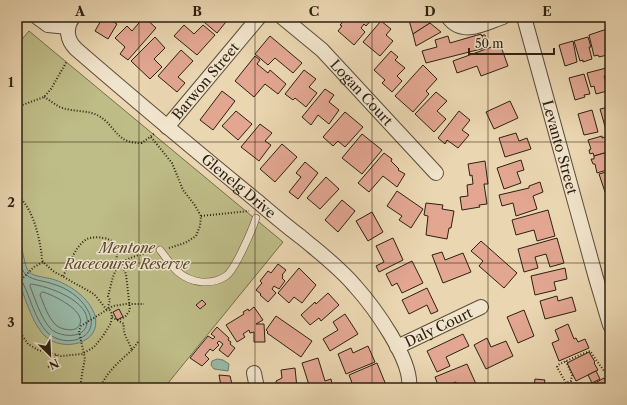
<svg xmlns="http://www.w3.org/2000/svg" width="627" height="405" viewBox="0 0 627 405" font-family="'Libre Caslon Text',serif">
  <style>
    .green { fill: #bebc87; stroke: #766e4c }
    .water { fill: #98b9a9; stroke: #6d7c6c }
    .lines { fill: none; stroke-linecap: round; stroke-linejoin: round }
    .shore { stroke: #626c5d; stroke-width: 1 }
    .building { fill: #e2a691; stroke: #2d2011 }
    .lane-casing { stroke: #5c4e39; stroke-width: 8 }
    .street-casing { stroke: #5c4e39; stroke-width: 16 }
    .path { stroke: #2d2011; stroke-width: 2; stroke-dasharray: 1 2; stroke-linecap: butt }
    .lane { stroke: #f1e4cc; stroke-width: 7 }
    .street { stroke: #f1e4cc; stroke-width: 14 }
    .grid { fill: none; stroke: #2d2011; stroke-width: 1; stroke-opacity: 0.55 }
    .labels { text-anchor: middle; stroke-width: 3; stroke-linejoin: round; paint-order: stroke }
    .street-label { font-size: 14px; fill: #2d2011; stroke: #f1e4cc }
    .park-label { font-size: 14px; font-style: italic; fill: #51472e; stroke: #f1e4cc }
    .neatline { fill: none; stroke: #2d2011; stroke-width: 1.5 }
    .grid-label { font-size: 13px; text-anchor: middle; font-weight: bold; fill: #2d2011 }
  </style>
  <rect width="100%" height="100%" fill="#ead6b1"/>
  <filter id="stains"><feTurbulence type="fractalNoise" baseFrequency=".005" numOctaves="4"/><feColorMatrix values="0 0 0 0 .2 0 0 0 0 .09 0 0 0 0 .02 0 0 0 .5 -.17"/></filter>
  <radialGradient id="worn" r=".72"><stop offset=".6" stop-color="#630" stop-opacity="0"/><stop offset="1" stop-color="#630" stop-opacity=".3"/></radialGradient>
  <path class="green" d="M29 31 283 242 164 388H17V45Z"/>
  <g class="water">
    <path d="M17 229C21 238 24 267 29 272 35 277 45 277 52 279 69 284 90 298 95 316 102 344 63 352 46 337 34 327 27 303 21 288L17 282Z"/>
    <path d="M217 359 223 360 229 364 228 371 214 369 211 365 212 361Z"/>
  </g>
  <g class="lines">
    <g class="shore">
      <path d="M17 241C18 248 20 266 23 271 29 281 43 280 53 284 67 288 80 297 87 309 104 337 66 351 47 332 36 321 30 298 23 283L20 280H17"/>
      <path d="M31 284C48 286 91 301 87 324 84 340 58 337 50 328 41 318 35 299 30 286Z"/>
      <path d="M43 292C53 295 85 310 80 324 77 333 61 330 56 325 48 318 44 304 40 295L41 293Z"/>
    </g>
  </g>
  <g class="building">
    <path d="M103 17H106L117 24 108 39 95 31Z"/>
    <path d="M144 17 156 28 128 60 120 54 125 47 115 38 127 26 132 31Z"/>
    <path d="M198 17H230L217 33Z"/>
    <path d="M347 17H374L366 26 364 24 361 28 365 32 354 45 338 31 342 26 340 25Z"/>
    <path d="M408 17H423L430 23 413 34Z"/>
    <path d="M381 21 391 29 386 35 393 41 380 56 363 42Z"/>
    <path d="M430 23 441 32 416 46 413 34Z"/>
    <path d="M184 25 194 34 203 25 215 35 197 55 174 36Z"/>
    <path d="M607 29 608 31H610V52L608 50 606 51 607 55 599 57 598 55 594 56 589 35Z"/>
    <path d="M481 34 485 48 426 63 422 51 437 47 435 40 448 36 450 43Z"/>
    <path d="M483 35H485L487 42 484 43 482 36Z"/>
    <path d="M270 36 302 63 293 73 275 58 268 65 255 54Z"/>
    <path d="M155 37 165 48 154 59 162 67 150 79 131 61Z"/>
    <path d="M588 37 591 47H589L592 59 583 62V60L580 61 574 41Z"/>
    <path d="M573 41 577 62 565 66 559 45Z"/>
    <path d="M500 44 508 66 481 76 477 66 457 73 453 61Z"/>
    <path d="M181 50 193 61 178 77 185 83 177 92 158 76Z"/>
    <path d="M391 51 398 57 395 60 405 68 397 76 402 81 392 92 382 83 385 80 374 70Z"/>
    <path d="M255 56 260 60 257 64 268 73 270 70 286 84 278 94 265 84 254 97 235 81Z"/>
    <path d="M423 65 437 79 426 91 429 94 413 112 395 96Z"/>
    <path d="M610 67V81L609 82 607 75 604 76 607 87H606L607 91 596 94 594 86 591 87 587 73Z"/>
    <path d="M304 70 316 79 309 87 317 93 306 107 295 98 293 100 285 94Z"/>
    <path d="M584 74 590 94 584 95 585 97 575 100 569 78Z"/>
    <path d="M325 89 334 95 329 102 339 110 329 124 318 115 311 125 302 117Z"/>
    <path d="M222 91 235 101 213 130 200 120Z"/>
    <path d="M436 92 447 101 437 111 446 119 434 132 415 114Z"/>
    <path d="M510 101 518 118 494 129 486 112Z"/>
    <path d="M610 107V129L606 130 600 109Z"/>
    <path d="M592 110 598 132 584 135 578 114Z"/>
    <path d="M236 111 252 124 238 140 222 126Z"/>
    <path d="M459 111 470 120 462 130 469 135 458 148 447 140 445 144 438 138Z"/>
    <path d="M345 112 363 127 345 147 338 141 333 146 323 137Z"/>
    <path d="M260 124 272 133 265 141 271 145 259 161 241 147Z"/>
    <path d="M516 133 519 141 527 138 531 149 505 157 499 138Z"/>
    <path d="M362 134 382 150 362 174 342 158Z"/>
    <path d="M610 135V150H608V152L594 156 593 153 590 154 589 150 591 149 588 140 602 136V138Z"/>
    <path d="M282 144 297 157 275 182 260 169Z"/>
    <path d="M608 152 610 153V169L597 173 595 164H593L591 159H594V156Z"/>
    <path d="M384 153 392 159 391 161 399 169 398 170 405 174 397 187 383 176 369 192 358 183Z"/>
    <path d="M521 160 524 170 517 172 521 183 504 189 497 168Z"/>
    <path d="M485 161 488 184H484L487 204 479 205 480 207 462 210 460 197 468 196 467 185 473 184 472 175 470 176 468 164Z"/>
    <path d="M305 162 318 173 298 199 289 192 301 177 296 173Z"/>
    <path d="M610 171V194L606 195 599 174Z"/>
    <path d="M326 177 339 189 320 209 307 198Z"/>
    <path d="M540 182 543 192 533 196 537 209 516 216 513 203 502 206 499 195 529 188V186Z"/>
    <path d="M397 191 423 209 411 228 399 220 402 216 387 206Z"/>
    <path d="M342 200 355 211 338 232 325 220Z"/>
    <path d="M426 203 443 205 442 209 454 211 451 228H449L447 239 426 235 428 216 424 215Z"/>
    <path d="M548 210 555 236 537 241 534 230 516 235 512 220Z"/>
    <path d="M372 212 383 232 368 241 356 221Z"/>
    <path d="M393 238 403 260 379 272 376 266 384 262 376 246Z"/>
    <path d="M557 238 564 263 550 267 546 254 535 257 538 268 524 272 518 249Z"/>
    <path d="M481 241 517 273 504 288 479 266 483 261 471 251Z"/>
    <path d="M442 252 445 260 463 253 471 272 443 283 432 255Z"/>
    <path d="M412 261 423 283 402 293 397 283 392 286 386 274Z"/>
    <path d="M278 264 286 270 282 275 283 276 282 278 285 281 279 289 274 286 272 289 276 293 268 302 260 295 261 294 256 290 262 283 260 281 268 271 271 273Z"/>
    <path d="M299 268 316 285 302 303 294 297 289 303 278 293Z"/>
    <path d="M565 268 567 279 554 282 556 290 535 295 531 276Z"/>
    <path d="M427 288 438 311 431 314 427 305 409 314 402 300Z"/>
    <path d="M328 293 339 305 321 321 319 318 310 325 301 315 315 302 316 304Z"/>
    <path d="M557 296 558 301 572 297 576 311 545 319 540 301Z"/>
    <path d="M202 300 206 304 200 309 196 305Z"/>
    <path d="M254 307 263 320 256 324H264L265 342H254V332L250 333 249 330 243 334 245 337 237 342 226 325 244 314 243 312 248 309 249 311Z"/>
    <path d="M119 309 123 317 117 320 113 312Z"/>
    <path d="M524 310 534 336 518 343 507 317Z"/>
    <path d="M345 314 358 334 330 351 323 339 338 330 333 322Z"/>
    <path d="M276 316 312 341 301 357 267 333 268 332 266 330Z"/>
    <path d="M568 324 574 339 576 338 578 342 585 339 589 348 559 361 552 343 559 340 555 330Z"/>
    <path d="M217 327 229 338 228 340 231 342 230 344 235 348 228 357 219 350 223 344 219 341 217 343 219 345 213 351 210 349 205 355 209 359 202 366 190 358 208 336 213 339 215 337 211 334Z"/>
    <path d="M463 334 469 346 446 357 450 366 437 372 427 351Z"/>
    <path d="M487 338 491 347 506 341 513 356 486 369 474 345Z"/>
    <path d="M368 346 375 362 346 374 338 354 351 348 353 353Z"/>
    <path d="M589 352 595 362 594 363 598 370 576 381 567 363Z"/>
    <path d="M318 358 325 381 331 379 333 388H310L302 363Z"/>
    <path d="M377 363 386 385 378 388H373L372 386 367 388H354L349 375Z"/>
    <path d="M467 364 476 384 466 388H458L456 382 439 388 435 377Z"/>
    <path d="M295 368 297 388H277L276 381 282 378 281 370Z"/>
    <path d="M596 371 600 379 592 383 588 375Z"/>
    <path d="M219 375 230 376 233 388H219L221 386Z"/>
    <path d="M604 378 610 388H586Z"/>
    <path d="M535 379 545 380 544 384 556 386V388H534Z"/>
  </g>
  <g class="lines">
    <g class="lane-casing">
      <path id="lane" d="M160 250C166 257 171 266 178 272 191 283 211 286 226 276 235 270 252 230 256 218"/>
    </g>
    <g class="street-casing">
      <g id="street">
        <path d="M37 17 48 25 68 27"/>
        <path id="s1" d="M73 17C65 28 67 40 76 49 136 101 196 151 257 201 271 213 286 226 301 237 320 253 339 267 355 286 373 306 413 360 409 388"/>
        <path id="s2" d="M282 17 322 50 436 173"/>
        <path d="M448 17C463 37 485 23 503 17"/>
        <path id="s3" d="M524 17 596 278 610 325"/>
        <path id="s4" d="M167 127 259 17"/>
        <path id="s5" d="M397 347 481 307"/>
        <path d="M254 373 257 388"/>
      </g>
    </g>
    <g class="path">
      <path d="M44 97C50 100 56 106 63 108 74 112 89 110 99 116 117 127 116 144 142 143L155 133"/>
      <path d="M17 107 44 97 51 89 67 61"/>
      <path d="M151 137 172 163 183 190 194 204 201 216 200 226 196 236 185 243 169 248"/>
      <path d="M17 195C32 207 38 232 41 250 42 254 41 258 43 262L53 271 94 294 107 310"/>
      <path d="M201 216 249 211"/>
      <path d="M63 276C70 264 74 247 87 239 91 237 98 237 103 238 121 240 117 256 115 270"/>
      <path d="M17 284 34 267 43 262"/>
      <path d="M112 317 117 320 125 317 130 310 126 274 121 263"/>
      <path d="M17 325 19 331 28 344 38 350 61 356 82 354 94 347 103 336 111 323 112 314 108 307 110 300 108 296C110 290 111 283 113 277 119 259 134 256 151 252"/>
      <path d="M132 350 138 342"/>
      <path d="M566 361 572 375 571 381 566 383 557 367 558 365C568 360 579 355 590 351L604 371"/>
      <path d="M53 365 56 370"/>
      <path d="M48 367 53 365 56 355"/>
      <path d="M80 388 83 368 85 359 80 336 79 331 81 326 113 306 126 304H144"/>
      <path d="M101 388C104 374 122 359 132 350 129 341 122 334 124 324L117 320"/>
    </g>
    <use href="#lane" class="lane"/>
    <use href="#street" class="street"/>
  </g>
  <path class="grid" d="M139 17V388M255 17V388M372 17V388M488 17V388M17 142H610M17 263H610"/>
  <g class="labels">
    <g class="street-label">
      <text dy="5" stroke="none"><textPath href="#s4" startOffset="60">Barwon Street</textPath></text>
      <text dy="5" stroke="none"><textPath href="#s2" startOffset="110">Logan Court</textPath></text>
      <text dy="5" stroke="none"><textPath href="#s3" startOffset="135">Levanto Street</textPath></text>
      <text dy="5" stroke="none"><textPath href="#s1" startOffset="248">Glenelg Drive</textPath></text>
      <text dy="5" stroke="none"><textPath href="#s5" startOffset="46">Daly Court</textPath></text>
    </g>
    <g class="park-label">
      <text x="127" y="253">Mentone<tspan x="127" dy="16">Racecourse Reserve</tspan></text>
    </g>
  </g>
  <rect width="627" height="405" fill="none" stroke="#ead6b1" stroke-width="44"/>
  <g transform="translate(50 355) rotate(156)" stroke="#f1e4cc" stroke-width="3" paint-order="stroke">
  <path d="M0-3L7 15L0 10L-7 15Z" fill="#2d2011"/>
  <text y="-6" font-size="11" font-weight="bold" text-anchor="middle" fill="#2d2011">N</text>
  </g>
  <path d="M469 48v6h85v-6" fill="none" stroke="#2d2011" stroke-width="2"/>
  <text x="475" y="48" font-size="12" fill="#2d2011" stroke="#f1e4cc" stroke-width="3" paint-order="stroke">50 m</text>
  <rect x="22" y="22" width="583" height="361" class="neatline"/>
  <g class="grid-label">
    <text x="80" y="16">A</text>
    <text x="197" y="16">B</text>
    <text x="314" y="16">C</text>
    <text x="430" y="16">D</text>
    <text x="547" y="16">E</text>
    <text x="11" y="87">1</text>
    <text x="11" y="207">2</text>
    <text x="11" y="327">3</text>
  </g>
  <rect width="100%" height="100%" filter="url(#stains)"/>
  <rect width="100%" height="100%" fill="url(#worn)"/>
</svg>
